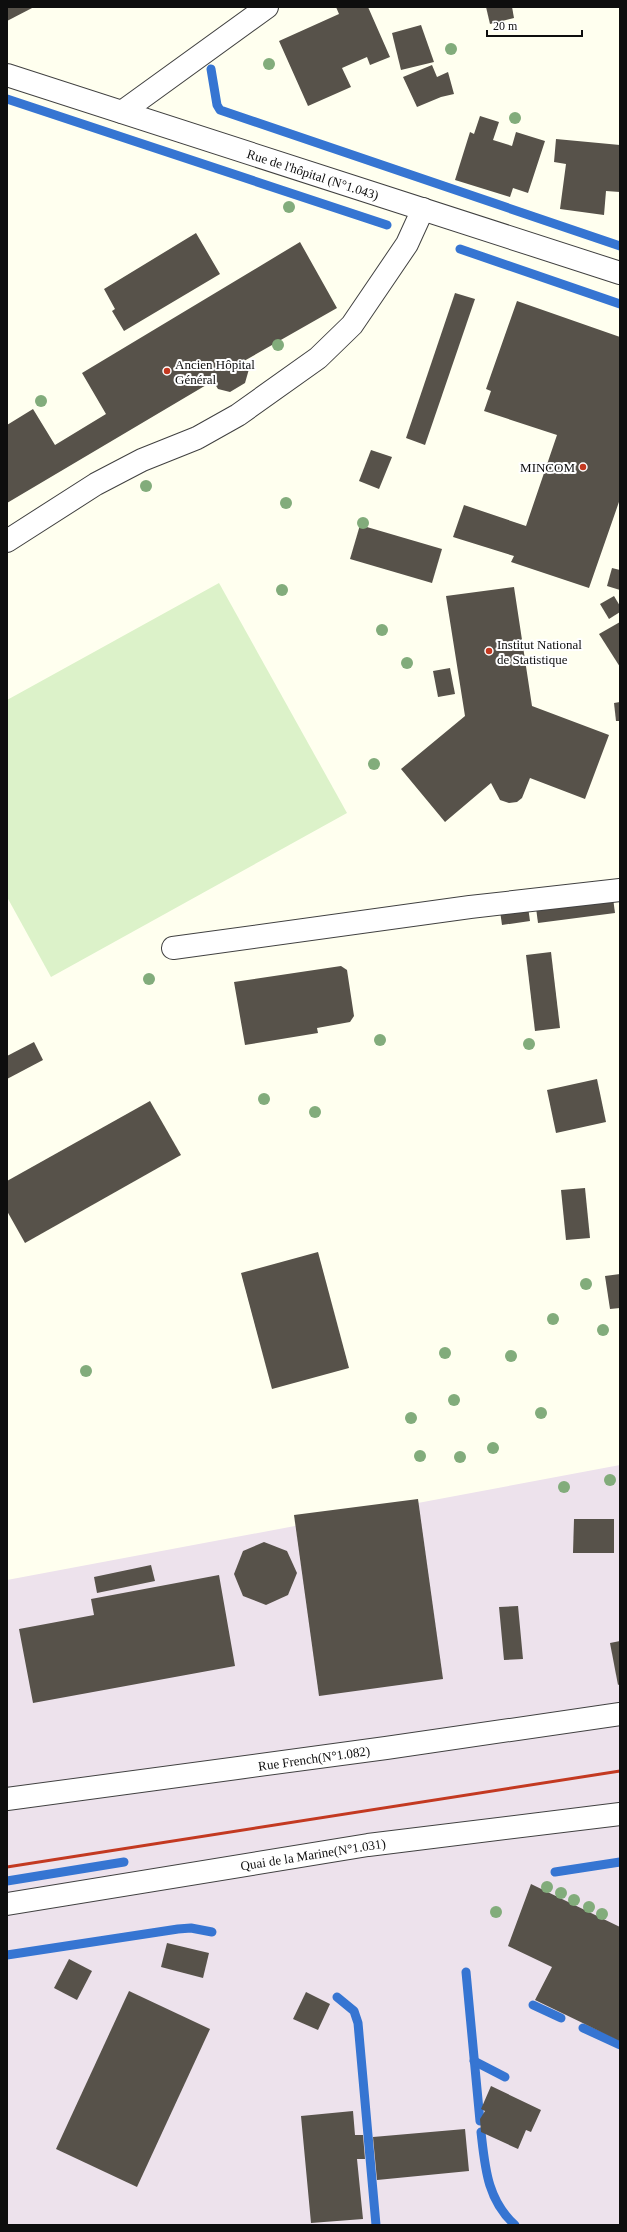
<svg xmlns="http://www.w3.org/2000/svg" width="627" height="2232" viewBox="0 0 627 2232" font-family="'Times New Roman',serif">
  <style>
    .industrial { fill: #ede2ec }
    .pitch { fill: #dcf2c9 }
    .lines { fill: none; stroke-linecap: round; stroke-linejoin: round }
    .stream { stroke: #3675d2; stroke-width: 9 }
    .building { fill: #57524a }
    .minor-casing { stroke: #414141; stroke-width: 24 }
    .minor { stroke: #fff; stroke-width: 22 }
    .rail { stroke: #c33921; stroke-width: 3 }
    .tree { fill: #82ac7b }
    .poi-dot { fill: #c33921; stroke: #fff; stroke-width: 1.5 }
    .labels { text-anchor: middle; stroke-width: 4; stroke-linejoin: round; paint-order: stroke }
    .street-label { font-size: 13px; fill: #0e0e0e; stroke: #fff }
    .poi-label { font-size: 13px; fill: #0e0e0e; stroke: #fff; text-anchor: start }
  </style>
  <rect width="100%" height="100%" fill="#ffffef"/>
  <path class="industrial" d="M620 1465V2225H7V1580Z"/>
  <path class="pitch" d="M219 583 347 813 51 977 7 897V700Z"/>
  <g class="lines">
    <g class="stream">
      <path d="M211 69 217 105 220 110 620 246"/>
      <path d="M7 99 387 225"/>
      <path d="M460 249 620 304"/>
      <path d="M555 1872 620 1862"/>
      <path d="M7 1881 124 1862"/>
      <path d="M7 1955 178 1929 191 1928 212 1932"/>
      <path d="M466 1972 480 2121"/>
      <path d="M337 1997 354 2011 358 2023 376 2225"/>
      <path d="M533 2005 561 2018"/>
      <path d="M583 2028 620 2045"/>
      <path d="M474 2061 505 2077"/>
      <path d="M481 2132C485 2167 487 2200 515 2225"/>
    </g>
  </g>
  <g class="building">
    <path d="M7 7H34L7 21Z"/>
    <path d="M336 7H368L390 57 370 65 367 57 342 68 351 87 308 106 279 41 339 14Z"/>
    <path d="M486 7H512L514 18 490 24Z"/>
    <path d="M421 25 434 62 401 70 392 33Z"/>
    <path d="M432 65 437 77 448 72 454 94 441 97 417 107 403 77Z"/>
    <path d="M480 116 499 122 493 140 512 146 516 132 545 141 528 193 513 188 510 197 455 180 470 132 474 134Z"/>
    <path d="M556 139 620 145V192L606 191 604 215 560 209 566 164 554 162Z"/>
    <path d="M196 233 220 274 124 331 112 311 115 309 104 289Z"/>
    <path d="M300 242 337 308 244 361 249 369 245 383 230 392 218 389 213 381 7 503V425L33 409 55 445 106 414 82 373Z"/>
    <path d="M455 293 475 299 425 445 406 438Z"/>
    <path d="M517 301 620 337V499L589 588 511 562 514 556 453 537 464 505 526 526 557 435 484 411 491 391 486 389Z"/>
    <path d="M371 450 392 457 379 489 359 481Z"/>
    <path d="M360 525 442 549 432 583 350 559Z"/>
    <path d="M612 568 620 570V590L607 586Z"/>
    <path d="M514 587 532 706 609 735 585 799 530 778 522 798 517 802 509 803 500 800 491 783 445 822 401 769 465 716 446 596Z"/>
    <path d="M614 596 620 606V612L609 619 600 604Z"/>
    <path d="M620 622V667L599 634Z"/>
    <path d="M450 668 455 694 438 697 433 671Z"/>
    <path d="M620 702V721H616L614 703Z"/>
    <path d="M613 898 615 913 538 923 536 908Z"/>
    <path d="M528 907 530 921 502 925 500 911Z"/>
    <path d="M551 952 560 1028 535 1031 526 955Z"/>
    <path d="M341 966 347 970 354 1016 350 1022 317 1028 318 1033 245 1045 234 982Z"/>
    <path d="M34 1042 43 1060 7 1079V1056Z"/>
    <path d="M597 1079 606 1122 556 1133 547 1090Z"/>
    <path d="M150 1101 181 1155 25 1243 7 1211V1181Z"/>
    <path d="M585 1188 590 1238 566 1240 561 1190Z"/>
    <path d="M318 1252 349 1368 272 1389 241 1273Z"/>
    <path d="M620 1274V1308L610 1309 605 1276Z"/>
    <path d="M418 1499 443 1679 319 1696 294 1515Z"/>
    <path d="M574 1519H614V1553H573Z"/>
    <path d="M264 1542 287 1551 297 1573 288 1595 266 1605 243 1596 234 1574 243 1551Z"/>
    <path d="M151 1565 155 1581 97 1593 94 1577Z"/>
    <path d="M219 1575 235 1666 33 1703 19 1629 94 1615 91 1599Z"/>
    <path d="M518 1606 523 1659 504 1660 499 1607Z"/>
    <path d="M620 1641V1684L618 1685 610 1643Z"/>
    <path d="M531 1884 620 1927V2041L535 2000 552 1967 508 1946Z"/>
    <path d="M167 1943 209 1953 203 1978 161 1967Z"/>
    <path d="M69 1959 92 1971 77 2000 54 1988Z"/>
    <path d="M129 1991 210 2029 137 2187 56 2149Z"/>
    <path d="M306 1992 330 2004 318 2030 293 2019Z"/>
    <path d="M491 2086 541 2110 531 2132 526 2130 518 2149 481 2132 480 2119 485 2111 481 2109Z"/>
    <path d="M353 2111 355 2135H363L365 2159H357L363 2219 311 2223 301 2116Z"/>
    <path d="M465 2129 469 2171 377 2180 373 2137Z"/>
  </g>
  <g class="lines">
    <g class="minor-casing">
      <g id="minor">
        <path d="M7 75 620 273"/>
        <path d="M122 112 267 7"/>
        <path d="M7 541 96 484 142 460 197 438 238 415 318 358 352 325 407 244 423 209"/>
        <path d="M173 948 470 907 620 890"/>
        <path d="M7 1799 386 1748 620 1714"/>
        <path d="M7 1904 368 1845 620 1814"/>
      </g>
    </g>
    <use href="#minor" class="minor"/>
    <path class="rail" d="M7 1867 620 1771"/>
  </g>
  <g class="tree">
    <circle cx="451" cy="49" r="6"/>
    <circle cx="269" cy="64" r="6"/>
    <circle cx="515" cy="118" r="6"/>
    <circle cx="289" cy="207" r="6"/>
    <circle cx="278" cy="345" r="6"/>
    <circle cx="41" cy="401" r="6"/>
    <circle cx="146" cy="486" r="6"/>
    <circle cx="286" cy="503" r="6"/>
    <circle cx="363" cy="523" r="6"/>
    <circle cx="282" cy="590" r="6"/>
    <circle cx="382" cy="630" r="6"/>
    <circle cx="407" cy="663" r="6"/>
    <circle cx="374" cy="764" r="6"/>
    <circle cx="149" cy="979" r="6"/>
    <circle cx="380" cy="1040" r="6"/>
    <circle cx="529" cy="1044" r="6"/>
    <circle cx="264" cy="1099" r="6"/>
    <circle cx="315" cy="1112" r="6"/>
    <circle cx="586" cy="1284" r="6"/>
    <circle cx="553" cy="1319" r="6"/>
    <circle cx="603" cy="1330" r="6"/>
    <circle cx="445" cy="1353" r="6"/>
    <circle cx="511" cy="1356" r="6"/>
    <circle cx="86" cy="1371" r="6"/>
    <circle cx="454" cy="1400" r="6"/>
    <circle cx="541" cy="1413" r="6"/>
    <circle cx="411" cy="1418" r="6"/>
    <circle cx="493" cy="1448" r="6"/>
    <circle cx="420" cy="1456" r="6"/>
    <circle cx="460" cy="1457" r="6"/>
    <circle cx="610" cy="1480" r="6"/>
    <circle cx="564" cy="1487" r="6"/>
    <circle cx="547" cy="1887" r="6"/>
    <circle cx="561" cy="1893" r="6"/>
    <circle cx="574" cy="1900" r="6"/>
    <circle cx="589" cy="1907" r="6"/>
    <circle cx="496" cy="1912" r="6"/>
    <circle cx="602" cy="1914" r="6"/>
  </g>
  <g class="poi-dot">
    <circle cx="167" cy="371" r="4"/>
    <circle cx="583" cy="467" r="4"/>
    <circle cx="489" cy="651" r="4"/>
  </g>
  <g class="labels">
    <g class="street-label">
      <text transform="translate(313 174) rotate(18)" y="5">Rue de l'hôpital (N°1.043)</text>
      <text transform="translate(314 1758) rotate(-8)" y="5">Rue French(N°1.082)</text>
      <text transform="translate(313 1854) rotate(-9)" y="5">Quai de la Marine(N°1.031)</text>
    </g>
    <g class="poi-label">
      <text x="175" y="369">Ancien Hôpital<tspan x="175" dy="15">Général</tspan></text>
      <text x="575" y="472" text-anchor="end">MINCOM</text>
      <text x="497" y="649">Institut National<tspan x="497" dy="15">de Statistique</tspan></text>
    </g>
  </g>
  <rect width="627" height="2232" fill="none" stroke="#0e0e0e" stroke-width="16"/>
  <path d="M487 30v6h95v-6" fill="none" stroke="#0e0e0e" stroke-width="2"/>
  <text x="493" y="30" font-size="12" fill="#0e0e0e" stroke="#ffffff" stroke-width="3" paint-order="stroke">20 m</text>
</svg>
